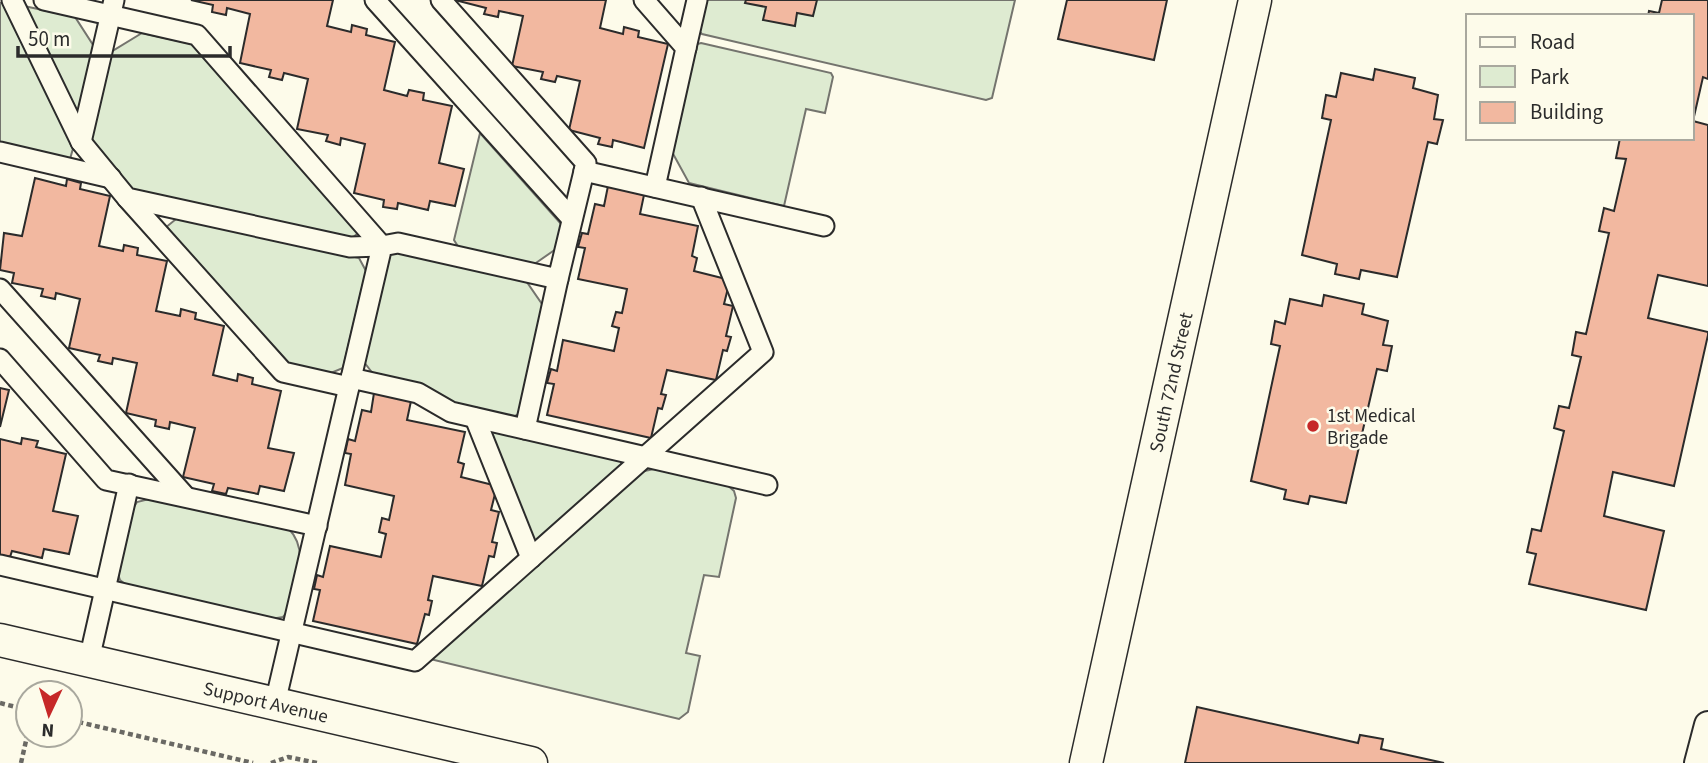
<svg xmlns="http://www.w3.org/2000/svg" width="1708" height="763" viewBox="0 0 1708 763" font-family="'Source Sans 3',sans-serif">
  <style>
    .green { fill: #deebd1; stroke: #74746e; stroke-width: 2 }
    .building { fill: #f2b8a0; stroke: #2b2b2b; stroke-width: 2 }
    .lines { fill: none; stroke-linecap: round; stroke-linejoin: round }
    .pedestrian-casing { stroke: #2b2b2b; stroke-width: 23 }
    .minor-casing { stroke: #2b2b2b; stroke-width: 30 }
    .tertiary-casing { stroke: #2b2b2b; stroke-width: 35 }
    .path { stroke: #6a6964; stroke-width: 4.5; stroke-dasharray: 5 3.5; stroke-linecap: butt }
    .pedestrian { stroke: #fdfbea; stroke-width: 19 }
    .minor { stroke: #fdfbea; stroke-width: 26 }
    .tertiary { stroke: #fdfbea; stroke-width: 32 }
    .poi-dot { fill: #c62828; stroke: #fdfbea; stroke-width: 2.5 }
    .labels { text-anchor: middle; stroke-width: 5; stroke-linejoin: round; paint-order: stroke }
    .street-label { font-size: 19px; fill: #2b2b2b; stroke: #fdfbea }
    .poi-label { font-size: 19px; fill: #2b2b2b; stroke: #fdfbea; text-anchor: start }
  </style>
  <rect width="100%" height="100%" fill="#fdfbea"/>
  <g class="green">
    <path d="M704 0H1015L992 98 986 100 702 34 697 29Z"/>
    <path d="M8 2 74 145 70 159 0 143V3Z"/>
    <path d="M24 6 75 17 95 48 78 122Z"/>
    <path d="M142 33 192 44 358 233 349 241 130 189 93 146 91 134 111 52Z"/>
    <path d="M701 43 831 73 833 77 825 113 806 109 784 206 689 183 671 150 694 45Z"/>
    <path d="M480 133 562 225 556 249 533 265 459 248 454 240Z"/>
    <path d="M181 215 359 258 366 271 343 368 326 375 286 364 165 228Z"/>
    <path d="M400 250 524 278 544 307 520 413 513 417 453 403 374 375 364 362 385 262 390 255Z"/>
    <path d="M486 430 621 461 622 467 535 543Z"/>
    <path d="M654 469 725 483 734 491 736 498 719 577 704 575 686 653 700 656 688 712 679 719 430 659 640 472Z"/>
    <path d="M153 498 288 528C311 551 295 582 289 610L283 617 271 619 130 588 120 580 118 574 132 510 137 502Z"/>
  </g>
  <g class="building">
    <path d="M191 0H333L327 26 351 32 352 25 367 29 366 35 395 42 384 90 407 96 409 90 424 93 423 100 452 106 439 163 464 169 455 206 430 201 428 210 398 203 397 209 383 207 384 200 354 193 365 144 341 138 340 145 326 141 328 135 297 129 308 79 284 73 282 80 269 77 271 70 240 63 250 14 227 8 226 15 212 12 213 5Z"/>
    <path d="M455 0H606L600 28 623 34 624 27 639 31 638 37 668 44 644 148 613 140 612 147 598 144 600 138 569 130 580 81 557 76 555 82 541 79 543 72 512 66 523 16 499 11 498 17 484 14 486 8Z"/>
    <path d="M746 0H817L813 16 797 13 795 26 763 20 766 7 745 3Z"/>
    <path d="M1067 0H1167L1154 60 1058 39Z"/>
    <path d="M1662 0H1708V79L1703 77 1693 121 1708 125V286L1658 275 1648 318 1708 332V335L1674 486 1613 472 1604 516 1664 531 1646 610 1529 584 1536 554 1527 552 1532 529 1541 531 1564 431 1554 428 1559 406 1569 408 1581 357 1572 355 1576 332 1586 334 1609 233 1599 231 1604 208 1614 211 1626 159 1616 158 1620 138H1692V16H1648L1649 11 1659 13Z"/>
    <path d="M1375 69 1415 78 1413 88 1438 95 1434 119 1443 120 1437 144 1428 142 1397 277 1361 270 1359 279 1335 274 1337 264 1302 255 1331 120 1322 118 1326 95 1336 97 1341 73 1373 80Z"/>
    <path d="M35 178 66 186 67 179 81 183 80 189 110 196 99 246 123 251 124 245 138 248 137 255 167 261 156 311 180 316 181 309 196 313 195 319 224 326 213 375 237 381 238 374 253 378 252 384 281 391 268 448 294 453 284 491 260 486 258 494 228 488 226 494 212 491 214 484 183 477 195 428 170 422 169 429 155 426 156 420 126 413 137 363 113 358 112 364 98 361 100 355 69 348 80 299 56 293 55 299 41 296 43 289 12 283 14 273 0 270 4 233 22 236Z"/>
    <path d="M608 186 644 195 640 214 698 226 692 256 697 258 694 271 730 280 724 304 733 306 726 336 731 337 727 351 723 350 716 380 667 370 661 394 666 395 662 409 658 408 651 438 547 415 554 384 547 383 551 369 557 371 563 340 614 351 619 328 612 326 616 312 622 313 627 289 578 279 585 248 578 247 582 233 588 234 595 204 604 206Z"/>
    <path d="M1324 295 1364 304 1362 314 1388 321 1383 345 1392 346 1387 371 1377 369 1346 503 1310 496 1308 504 1284 499 1286 490 1251 481 1280 346 1271 344 1275 321 1285 324 1290 299 1322 306Z"/>
    <path d="M0 388 9 390 0 427Z"/>
    <path d="M374 393 411 401 407 420 465 432 458 462 464 464 461 477 497 486 491 510 499 512 492 542 497 543 494 557 489 556 482 586 433 576 428 600 432 601 429 615 425 614 417 644 313 621 320 590 314 589 317 575 323 577 330 546 381 557 386 534 379 532 382 518 389 520 394 496 345 485 351 454 345 453 348 439 355 441 362 410 371 412Z"/>
    <path d="M22 438 38 441 36 447 66 454 53 511 78 516 69 554 44 549 42 558 12 551 10 557 0 555V439L21 444Z"/>
    <path d="M1197 707 1358 743 1360 735 1383 739 1381 749 1444 763H1185Z"/>
  </g>
  <g class="lines">
    <g class="pedestrian-casing">
      <g id="pedestrian">
        <path d="M12 0 81 142 127 198 350 247 382 246"/>
        <path d="M44 0 197 35 382 246"/>
        <path d="M375 0 572 219"/>
        <path d="M644 0 686 48 655 187"/>
        <path d="M686 48 697 0"/>
        <path d="M81 142 114 0"/>
        <path d="M0 152 111 178"/>
        <path d="M584 171 824 226"/>
        <path d="M127 198 283 372 349 387"/>
        <path d="M0 289 185 496"/>
        <path d="M0 359 106 480 317 526"/>
        <path d="M351 378 418 393 451 412 767 485"/>
        <path d="M475 418 531 558"/>
        <path d="M525 429 558 279"/>
        <path d="M0 565 415 661 763 352 701 197"/>
        <path d="M89 660 129 484"/>
        <path d="M275 703 382 246 398 243 558 279 586 163 441 0"/>
      </g>
    </g>
    <g class="minor-casing">
      <path id="minor" d="M1698 763 1708 725"/>
    </g>
    <g class="tertiary-casing">
      <g id="tertiary">
        <path id="s1" d="M0 640 531 763"/>
        <path id="s2" d="M1086 763 1255 0"/>
      </g>
    </g>
    <g class="path">
      <path d="M0 703 28 710"/>
      <path d="M70 720 253 763"/>
      <path d="M21 763 28 732"/>
      <path d="M271 763 288 757 317 763"/>
    </g>
    <use href="#pedestrian" class="pedestrian"/>
    <use href="#minor" class="minor"/>
    <use href="#tertiary" class="tertiary"/>
  </g>
  <circle class="poi-dot" cx="1313" cy="426" r="7"/>
  <g class="labels">
    <g class="street-label">
      <text dy="7" stroke="none"><textPath href="#s2" startOffset="390">South 72nd Street</textPath></text>
      <text dy="7" stroke="none"><textPath href="#s1" startOffset="273">Support Avenue</textPath></text>
    </g>
    <g class="poi-label">
      <text x="1327" y="422">1st Medical<tspan x="1327" dy="22">Brigade</tspan></text>
    </g>
  </g>
  <rect x="1466" y="14" width="228" height="126" fill="#fdfbea" stroke="#a9a89e" stroke-width="2"/>
  <rect x="1480" y="37" width="35" height="10" fill="#fdfbea" stroke="#a9a89e" stroke-width="2"/>
  <text x="1530" y="49" font-size="21" fill="#2b2b2b">Road</text>
  <rect x="1480" y="66" width="35" height="21" fill="#deebd1" stroke="#a9a89e" stroke-width="2"/>
  <text x="1530" y="84" font-size="21" fill="#2b2b2b">Park</text>
  <rect x="1480" y="102" width="35" height="21" fill="#f2b8a0" stroke="#a9a89e" stroke-width="2"/>
  <text x="1530" y="119" font-size="21" fill="#2b2b2b">Building</text>
  <g transform="translate(49 714) rotate(184)"><circle r="33" fill="#fdfbea" stroke="#a9a89e" stroke-width="2"/>
  <path d="M0-5L12 26L0 18L-12 26Z" fill="#c62828"/>
  <text y="-10" font-size="19" font-weight="bold" text-anchor="middle" fill="#2b2b2b">N</text>
  </g>
  <path d="M18 46v10h212v-10" fill="none" stroke="#2b2b2b" stroke-width="3.5"/>
  <text x="28" y="46" font-size="21" fill="#2b2b2b" stroke="#fdfbea" stroke-width="5" paint-order="stroke">50 m</text>
</svg>
